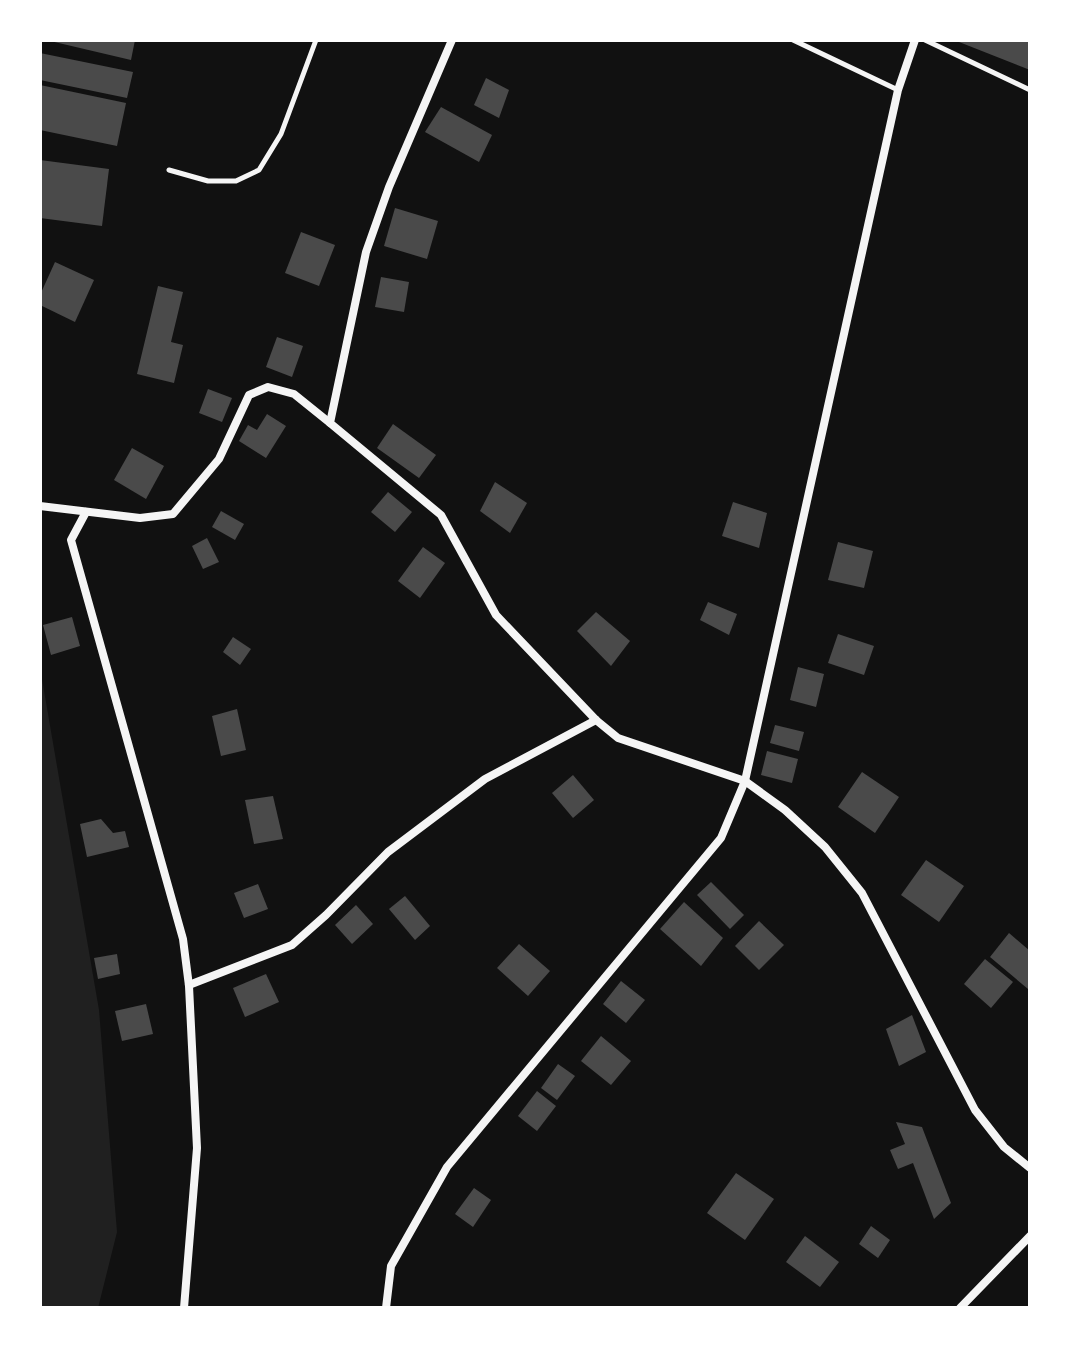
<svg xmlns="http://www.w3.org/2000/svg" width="1070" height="1348" viewBox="0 0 1070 1348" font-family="Lato,sans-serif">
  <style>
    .green { fill: #202020 }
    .building { fill: #4a4a4a }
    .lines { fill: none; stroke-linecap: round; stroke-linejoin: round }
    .service { stroke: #f5f5f5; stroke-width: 5 }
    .minor { stroke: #f5f5f5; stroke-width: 8 }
  </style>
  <rect width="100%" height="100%" fill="#111"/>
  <path class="green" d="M40 539 42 679 99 1010 117 1232 98 1308H40Z"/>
  <g class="building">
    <path d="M46 40H135L131 60Z"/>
    <path d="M954 40H1030V70Z"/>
    <path d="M40 53 133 72 127 98 40 80Z"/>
    <path d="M486 78 509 90 499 118 474 105Z"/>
    <path d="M40 85 126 103 117 146 40 130Z"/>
    <path d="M441 107 492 135 479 162 425 132Z"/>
    <path d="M40 160 109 169 102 226 40 218Z"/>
    <path d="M395 208 438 221 427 259 384 246Z"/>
    <path d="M301 232 335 245 319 286 285 273Z"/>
    <path d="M55 262 94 280 75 322 40 305V295Z"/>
    <path d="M381 277 409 282 404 312 375 307Z"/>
    <path d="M158 286 183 292 171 342 183 345 174 383 137 374Z"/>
    <path d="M277 337 303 346 292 377 266 367Z"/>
    <path d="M208 389 232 398 222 422 199 413Z"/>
    <path d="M267 414 286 426 266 458 239 441 248 425 257 430Z"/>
    <path d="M393 424 436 455 419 478 377 448Z"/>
    <path d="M132 448 164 466 146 499 114 480Z"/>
    <path d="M495 482 527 503 510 533 480 511Z"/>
    <path d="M388 492 412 512 395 532 371 512Z"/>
    <path d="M733 502 767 513 759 548 722 536Z"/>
    <path d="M221 511 244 524 235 540 212 527Z"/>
    <path d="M207 538 219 562 203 569 192 546Z"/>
    <path d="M838 542 873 551 864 588 828 580Z"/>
    <path d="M423 547 445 563 420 598 398 581Z"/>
    <path d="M708 602 737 614 729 635 700 620Z"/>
    <path d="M596 612 630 641 611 666 577 631Z"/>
    <path d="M72 617 80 646 51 655 43 625Z"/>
    <path d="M838 634 874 646 864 675 828 663Z"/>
    <path d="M233 637 251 649 240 665 223 652Z"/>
    <path d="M798 667 824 674 816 707 790 700Z"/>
    <path d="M237 709 246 750 221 756 212 716Z"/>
    <path d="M775 725 804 732 799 751 770 743Z"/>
    <path d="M767 751 798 759 792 783 761 775Z"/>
    <path d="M862 772 899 797 875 833 838 807Z"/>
    <path d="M573 775 594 800 573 818 552 793Z"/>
    <path d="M273 796 283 839 254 844 245 800Z"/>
    <path d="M101 819 113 833 125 831 129 847 87 857 80 824Z"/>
    <path d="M926 860 964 886 939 922 901 895Z"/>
    <path d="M711 882 744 915 730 929 697 895Z"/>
    <path d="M258 884 268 909 244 918 234 893Z"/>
    <path d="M405 896 430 926 415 940 389 909Z"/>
    <path d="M684 902 723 938 701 966 660 929Z"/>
    <path d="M356 905 373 924 352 944 335 925Z"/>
    <path d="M759 921 784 945 759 970 735 946Z"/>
    <path d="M1009 933 1030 951 1028 989 990 957Z"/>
    <path d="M519 944 550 971 528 996 497 968Z"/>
    <path d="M117 954 120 974 98 979 94 958Z"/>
    <path d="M985 959 1013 982 991 1008 964 984Z"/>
    <path d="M266 974 279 1002 245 1017 233 988Z"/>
    <path d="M621 981 645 1000 626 1023 603 1004Z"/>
    <path d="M146 1004 153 1034 122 1041 115 1011Z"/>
    <path d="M912 1015 926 1052 899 1066 886 1029Z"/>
    <path d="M601 1036 631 1061 611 1085 581 1061Z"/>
    <path d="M558 1064 575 1076 557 1100 541 1088Z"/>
    <path d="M537 1091 556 1106 537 1131 518 1116Z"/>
    <path d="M896 1122 922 1127 951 1203 934 1219 913 1163 898 1169 890 1150 905 1144Z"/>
    <path d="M736 1173 774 1199 745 1240 707 1213Z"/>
    <path d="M474 1188 491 1200 473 1227 455 1214Z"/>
    <path d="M871 1226 890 1240 878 1258 859 1244Z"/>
    <path d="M805 1236 839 1262 820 1287 786 1262Z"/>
  </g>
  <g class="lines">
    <g class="service">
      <path d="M793 40 898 90"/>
      <path d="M925 40 1030 90"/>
      <path d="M169 170 208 181H236L259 170 281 134 316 40"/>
    </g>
    <g class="minor">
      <path d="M452 40 389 187 366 252 330 423 441 515 496 615 596 720 618 738 745 781 785 810 825 847 862 893 975 1110 1004 1147 1030 1168"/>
      <path d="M40 506 140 518 173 514 219 459 249 395 268 387 294 394 330 423"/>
      <path d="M86 512 71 540 183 939 189 986 197 1148 184 1308"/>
      <path d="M189 985 292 945 326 915 388 852 485 779 596 720"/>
      <path d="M386 1308 391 1266 447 1167 721 838 745 781 898 90 915 40"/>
      <path d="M960 1308 1030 1236"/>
    </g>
  </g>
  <rect width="1070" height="1348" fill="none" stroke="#ffffff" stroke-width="84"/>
</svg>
